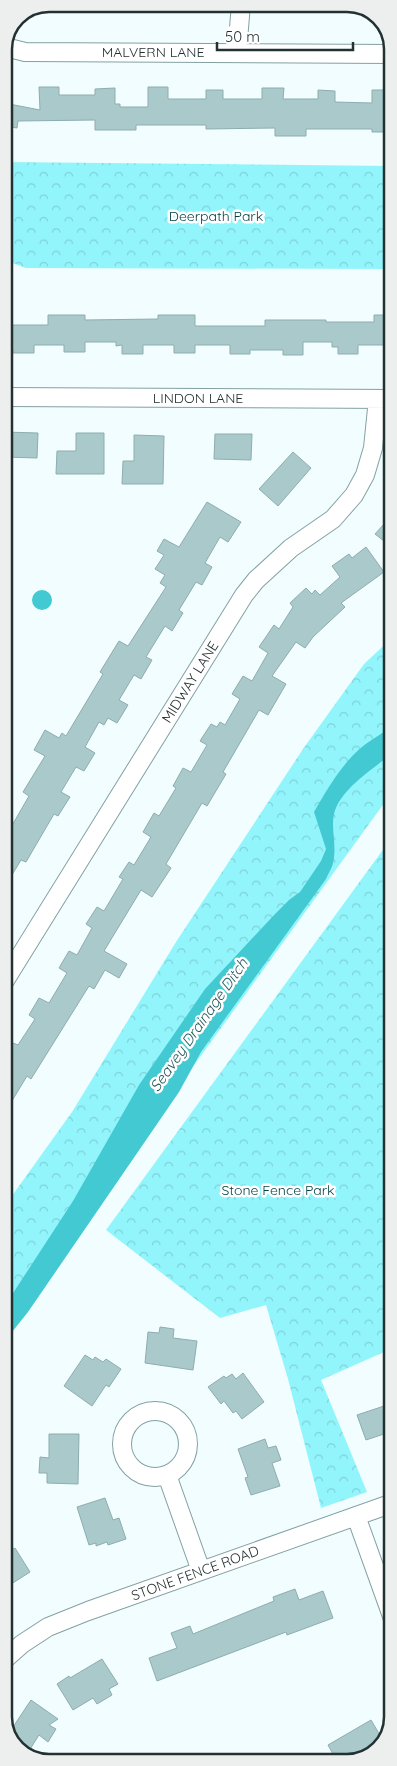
<svg xmlns="http://www.w3.org/2000/svg" width="397" height="1766" font-family="Quicksand,sans-serif">
	<style>
		.park { fill: url(#park-crowns) }
		.water { fill: #43c9d2 }
		.building { fill: #a9c9cb; stroke: #8eadaf }
		.lines { fill: none; stroke-linecap: round; stroke-linejoin: round }
		.minor-casing { stroke: #83a1a3; stroke-width: 20 }
		.minor { stroke: #fff; stroke-width: 18 }
		.labels { text-anchor: middle; stroke-width: 5; stroke-linejoin: round; paint-order: stroke }
		.street-label { font-size: 14px; fill: #243131; stroke: #fff }
		.park-label { font-size: 14px; fill: #044347; stroke: #fff }
		.water-label { font-size: 15px; font-style: italic; fill: #245b5f; stroke: #fff }
		.rim { fill: none; stroke: #243131; stroke-width: 2.5 }
	</style>
	<defs>
		<pattern id="park-crowns" width="20" height="18" patternUnits="userSpaceOnUse" patternTransform="scale(1.25)"><rect width="20" height="18" fill="#92f5fc"/><path d="M2 6a3 3 0 1 1 6 0M12 15a3 3 0 1 1 6 0" fill="none" stroke="#7ed2d8"/></pattern>
	</defs>
	<rect width="100%" height="100%" fill="#f1fdfe"/>
	<path class="park" d="M4 162 392 166 393 269 26 268 4 260Z
		M393 637V791L4 1327V1207L72 1112 176 942 303 749 364 664Z
		M393 836V1348L321 1380 367 1492 321 1508 288 1379 266 1305 220 1318 106 1230Z"/>
	<path class="water" d="M32 600a10 10 0 1 1 20 0a10 10 0 1 1-20 0Z
		M393 723V753C374 768 340 789 334 814 331 828 336 843 334 857 334 865 329 872 326 879L201 1052 179 1092 28 1312 4 1342V1307L73 1201 139 1085 205 989 275 914 289 900 300 892 321 861 326 849 314 812C326 791 343 762 362 747 373 738 384 734 393 723Z"/>
	<path class="building" d="M39 87H59V95H95V89L115 88V104H120V107H148V87H168V99H206V90H223V99H262V88H284L283 99H318V90L335 91V102L372 103V90H391V96H392V120H389V132H372V129H306V136H275V128L206 129V125H136V130H95V120L18 121 17 128 4 126V103L40 110Z
		M48 315H85V320L158 319V315H195V326H265V320H326V322H374V315H393V345H358V354H338V347H332V342H303V355H283V350H250V354H230V345H195V353H174V345H143V354H122V345L116 346V342H85V352H64V345H34V353H13V350H7V345H4V325H48Z
		M4 432 38 433 37 458 4 457Z
		M76 433H104V474H56L57 451H76Z
		M215 434H252L251 460 214 459Z
		M134 435 164 436 163 484H122L123 461H134Z
		M293 452 311 468 278 506 259 489Z
		M207 502 241 522 228 542 220 537 205 563 212 567 202 585 196 582 179 610 183 613 172 631 165 626 146 657 152 660 141 679 134 675 119 700 128 705 117 723 108 718 104 725 99 722 85 747 95 753 84 771 76 767 61 792 70 797 58 816 54 814 26 862 21 860 4 888V826L10 829 29 796 23 792 45 756 34 750 45 730 59 738 62 733 66 736 103 674 100 672 119 641 128 646 166 587 160 583 165 575 155 569 164 555 157 551 164 539 179 547Z
		M393 514V548L375 534Z
		M366 547 384 572 341 603 345 607 313 637 305 648 296 642 272 676 286 684 268 715 259 710 223 772 226 774 207 806 202 803 166 864 171 868 152 897 141 890 104 951 127 964 119 978 105 970 94 989 89 986 31 1079 27 1076 4 1114V1058L13 1043 18 1045 35 1019 29 1015 39 998 49 1003 67 973 59 968 69 951 77 955 92 928 86 924 97 907 104 911 123 879 119 877 129 862 134 865 151 837 143 832 154 813 159 816 176 788 173 786 183 768 191 772 207 745 200 741 211 724 217 727 220 722 225 725 240 699 232 694 243 676 252 681 268 653 259 647 274 625 279 629 293 607 290 603 306 588 312 594 315 590 320 595 340 577 332 566 349 554 352 558Z
		M160 1327 174 1329 173 1338 197 1341 193 1370 145 1363 148 1332 159 1333Z
		M85 1355 93 1360 95 1357 103 1362 106 1359 121 1369 109 1387 106 1385 92 1406 64 1386Z
		M243 1373 264 1402 242 1419 236 1411 233 1413 224 1401 221 1404 208 1387 224 1376 226 1378 232 1374 236 1379Z
		M393 1403V1431L366 1440 357 1415Z
		M49 1434H79L78 1484 47 1483V1473H39L40 1457 49 1458Z
		M265 1439 268 1448 276 1446 281 1460 272 1463 280 1486 251 1495 245 1478 248 1477 238 1449Z
		M105 1498 113 1520 119 1518 126 1539 108 1545 107 1542 96 1546V1543L89 1545 77 1507Z
		M15 1548 30 1572 5 1588 4 1554Z
		M295 1589 299 1600 323 1591 333 1618 287 1635 286 1632 157 1681 149 1658 177 1648 171 1633 190 1626 193 1634 274 1601 273 1597Z
		M102 1659 118 1684 109 1689 112 1695 97 1704 93 1698 73 1710 57 1684 69 1676 70 1678Z
		M31 1700 58 1719 49 1725 56 1729 48 1742 39 1735 27 1754 19 1751 9 1733Z
		M371 1720 384 1742 382 1746 356 1761H337L328 1745Z"/>
	<g class="lines">
		<g class="minor-casing">
			<path id="minor" d="M5 47 25 52 392 54
				M237 52 241 4
				M4 397 393 399
				M4 982 244 595 256 580 291 548 333 519 354 495 365 475 373 448 378 399
				M122 1444a33 33 0 1 1 66 0a33 33 0 1 1-66 0Z
				M167 1475 201 1571
				M356 1516 393 1619
				M5 1659 22 1644 48 1627 88 1611 393 1503"/>
		</g>
		<use href="#minor" class="minor"/>
	</g>
	<g class="labels">
		<g class="street-label">
			<text x="153" y="57">MALVERN LANE</text>
			<text x="198" y="403">LINDON LANE</text>
			<text transform="translate(190 682) rotate(-58)" y="5">MIDWAY LANE</text>
			<text transform="translate(195 1573) rotate(-20)" y="5">STONE FENCE ROAD</text>
		</g>
		<g class="park-label">
			<text x="216" y="221">Deerpath Park</text>
			<text x="278" y="1195">Stone Fence Park</text>
		</g>
		<g class="water-label">
			<text transform="translate(199 1025) rotate(-55)" y="5">Seavey Drainage Ditch</text>
		</g>
	</g>
	<path d="M0 0H397V1766H0ZM49 12H347A37 37 0 0 1 384 49V1717A37 37 0 0 1 347 1754H49A37 37 0 0 1 12 1717V49A37 37 0 0 1 49 12Z" fill="#edefef" fill-rule="evenodd"/>
	<path class="rim" d="M49 12H347A37 37 0 0 1 384 49V1717A37 37 0 0 1 347 1754H49A37 37 0 0 1 12 1717V49A37 37 0 0 1 49 12Z"/>
	<path d="M217 42v8h136v-8" fill="none" stroke="#243131" stroke-width="2.5"/>
	<text x="225" y="42" font-size="15" fill="#243131" stroke="#ffffff" stroke-width="4" paint-order="stroke">50 m</text>
</svg>
